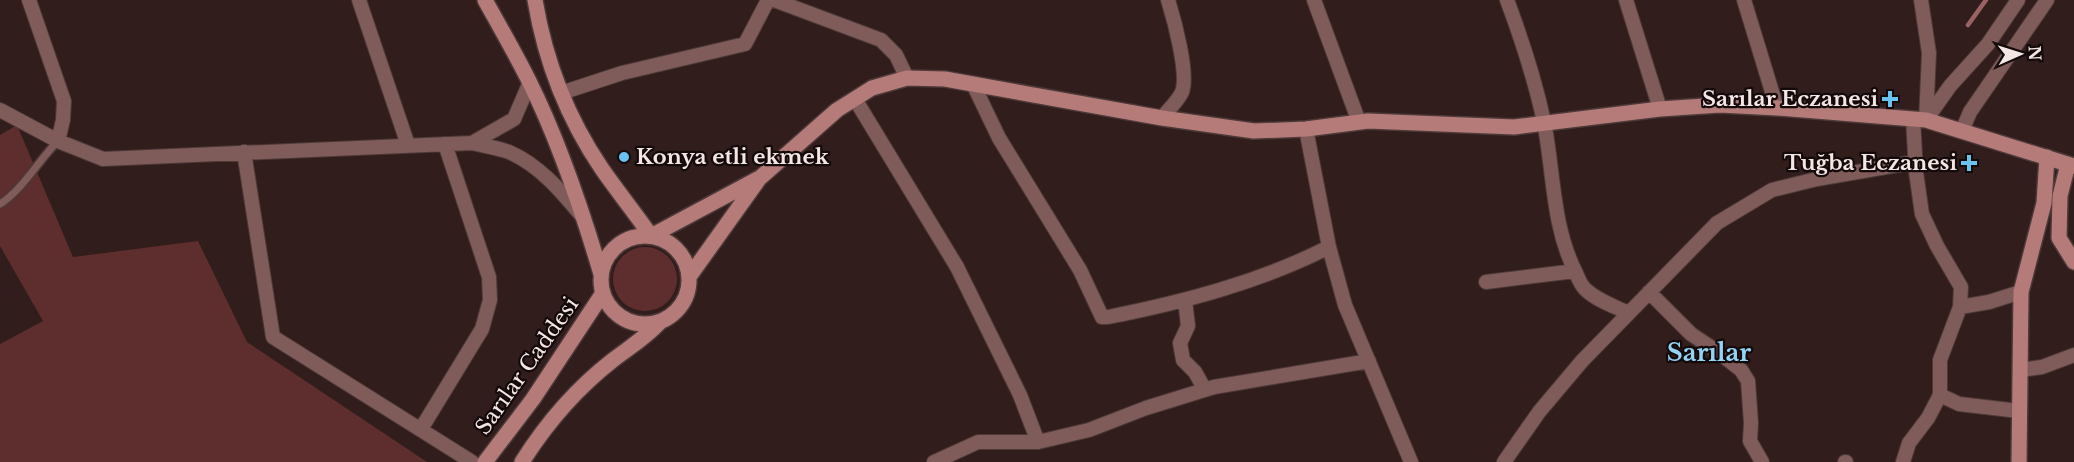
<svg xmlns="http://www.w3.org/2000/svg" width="2074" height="462" font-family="'Libre Baskerville',serif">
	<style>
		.green { fill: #5d2e2d }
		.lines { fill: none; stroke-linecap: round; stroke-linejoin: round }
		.stream { stroke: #9a6263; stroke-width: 4.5 }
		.lane-casing { stroke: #4c3938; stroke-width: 10 }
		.street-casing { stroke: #4c3938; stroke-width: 16 }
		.secondary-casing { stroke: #4c3938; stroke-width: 18 }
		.lane { stroke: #7f5c5a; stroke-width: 7 }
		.street { stroke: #7f5c5a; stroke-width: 14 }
		.secondary { stroke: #b47b79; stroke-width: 15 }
		.poi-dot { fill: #69c3f1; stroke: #130a09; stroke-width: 2 }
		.labels { text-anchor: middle; stroke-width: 4.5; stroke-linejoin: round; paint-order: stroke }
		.poi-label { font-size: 21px; font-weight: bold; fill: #f4e6e5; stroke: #130a09; text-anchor: end }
		.street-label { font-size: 21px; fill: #f4e6e5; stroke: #130a09 }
		.quarter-label { font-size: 24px; font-weight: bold; fill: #94d3f5; stroke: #130a09 }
	</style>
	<rect width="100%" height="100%" fill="#311d1c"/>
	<path class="green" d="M17 125 73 257 198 241 247 342 427 462H0V344L43 321 0 246V135Z
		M613 279a32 32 0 1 1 64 0a32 32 0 1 1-64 0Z"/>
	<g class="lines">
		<path class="stream" d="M1968 25 1986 0"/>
		<g class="lane-casing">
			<path id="lane" d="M0 204C23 189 38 161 58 141"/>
		</g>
		<g class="street-casing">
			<path id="street" d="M29 0 64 101 63 120 58 141
				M359 0 408 145
				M774 0 881 40 896 55 907 78
				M1314 0 1359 122
				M1507 0C1522 40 1535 80 1544 122 1554 173 1552 226 1576 273 1578 278 1581 285 1585 289 1596 300 1614 306 1628 313
				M1626 0 1660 109
				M1744 0 1777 108
				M1921 0 1929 53 1926 120
				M973 84 999 138 1080 270 1102 317H1108C1184 302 1260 282 1329 247
				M561 93 622 73 745 44 768 0
				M855 99 957 267 1020 395 1038 442
				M0 110 58 141 103 159 472 143C484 146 498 148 509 152 539 165 561 191 581 215
				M1162 118C1168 110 1178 101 1182 92 1189 74 1174 19 1168 0
				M1926 120 1950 86 1988 44 2018 0
				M1306 129 1329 247 1345 305 1411 462
				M1962 131 1970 112 2047 0
				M472 143 514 119 530 82
				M244 152 273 337 472 462
				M1486 282 1575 271
				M1649 292 1691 334 1718 352 1741 370 1748 381 1751 423 1750 441 1762 462
				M1185 300 1188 326 1180 343 1183 360 1195 372 1205 390
				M1960 307 1989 302 2021 292
				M2020 370 2042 367 2074 355
				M1940 395 1959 404 2019 411
				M421 429 482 329 490 300 489 277 445 144
				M934 462 978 442H1038L1089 430 1146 408 1214 387 1369 361
				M1504 462 1539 412 1582 361 1717 223 1772 190 1817 179 1915 162
				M1845 462H1846
				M1903 462 1909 443 1928 418 1940 395V360L1960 307 1961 287 1937 246 1922 214 1916 172 1913 119"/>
		</g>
		<g class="secondary-casing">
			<path id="secondary" d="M485 0C500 27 515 53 529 81 559 141 582 210 601 274
				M535 0C545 60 568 119 602 169 618 192 635 213 651 236L761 177 837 110 872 88 907 78 945 79 1162 118 1254 131 1306 129 1368 121 1514 127 1660 109 1720 105 1777 108 1926 120 2074 166
				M2068 164 2060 196 2059 238 2074 262
				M601 280a44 44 0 1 1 88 0a44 44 0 1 1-88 0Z
				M689 277 759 179
				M485 462 533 399 603 293
				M522 462C546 424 577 388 613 360 630 347 645 338 660 322
				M2019 462 2021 292 2044 203 2047 157"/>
		</g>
		<use href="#lane" class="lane"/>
		<use href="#street" class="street"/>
		<use href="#secondary" class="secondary"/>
	</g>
	<g class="poi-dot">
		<path d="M1887 90h6v6h6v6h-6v6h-6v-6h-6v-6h6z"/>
		<circle cx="624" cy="157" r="6"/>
		<path d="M1966 154h6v6h6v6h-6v6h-6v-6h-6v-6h6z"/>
	</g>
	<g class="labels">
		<g class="poi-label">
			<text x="1878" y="106">Sarılar Eczanesi</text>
			<text x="636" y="164" text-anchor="start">Konya etli ekmek</text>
			<text x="1957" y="170">Tuğba Eczanesi</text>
		</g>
		<g class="street-label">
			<text transform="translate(527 366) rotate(-55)" y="7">Sarılar Caddesi</text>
		</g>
		<g class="quarter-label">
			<text x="1709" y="361">Sarılar</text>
		</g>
	</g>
	<g transform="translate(2020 54) rotate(87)" stroke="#130a09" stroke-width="4.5" paint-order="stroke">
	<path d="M0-4.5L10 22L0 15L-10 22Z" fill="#f4e6e5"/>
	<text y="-9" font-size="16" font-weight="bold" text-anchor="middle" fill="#f4e6e5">N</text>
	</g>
</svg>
